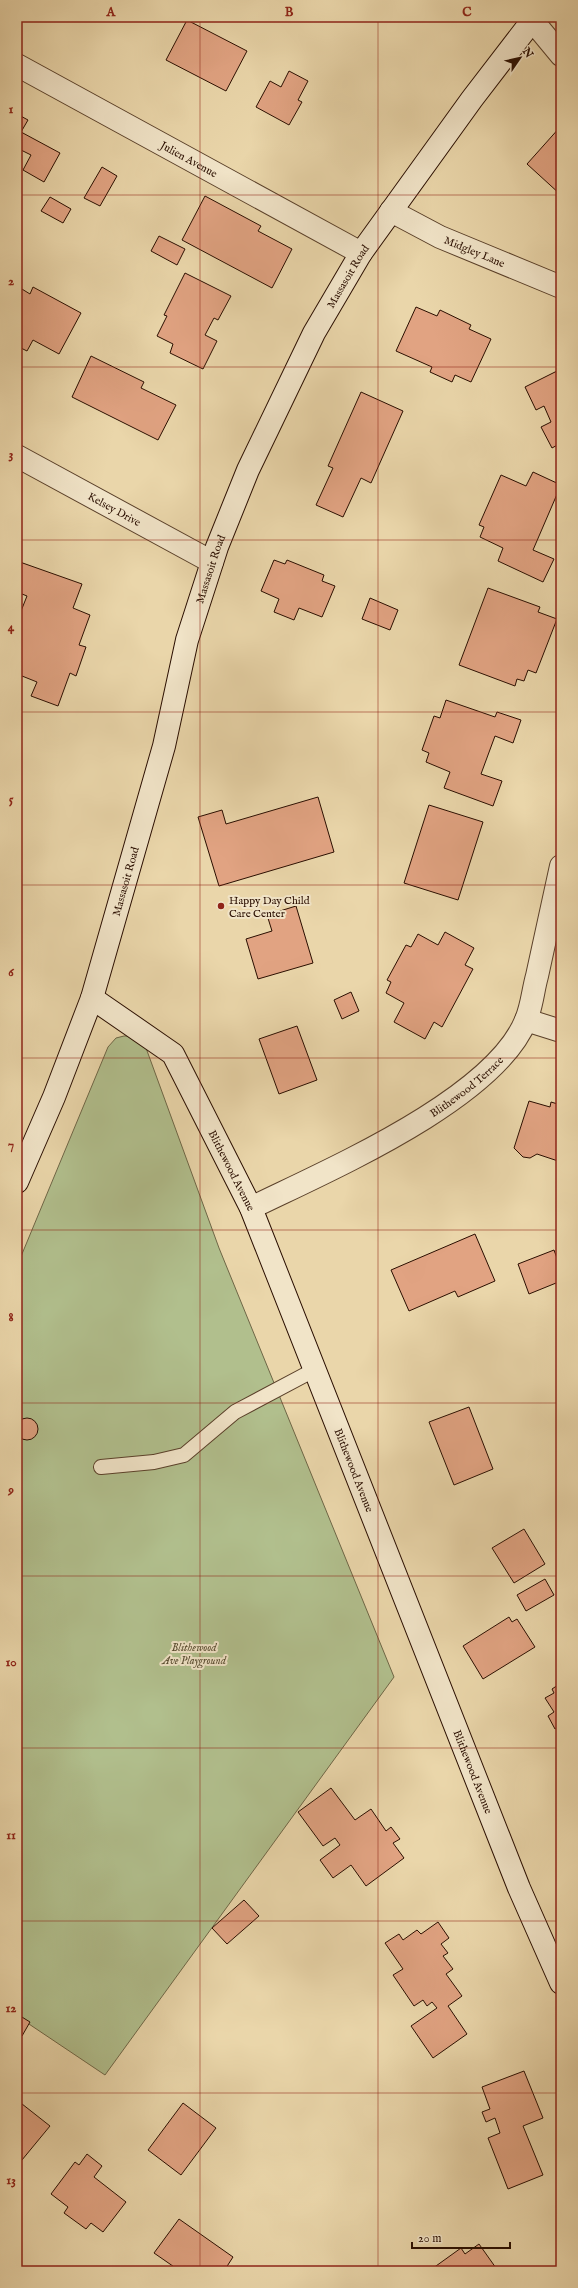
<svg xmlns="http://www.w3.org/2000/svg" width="578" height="2288" font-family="'IM FELL English',serif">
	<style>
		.green { fill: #b1bf8d; stroke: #6e6646 }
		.building { fill: #e1a382; stroke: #2a0e00 }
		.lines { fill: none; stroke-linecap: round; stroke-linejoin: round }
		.lane-casing { stroke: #5a402a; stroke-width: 16 }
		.street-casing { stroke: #5a402a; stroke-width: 24 }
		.secondary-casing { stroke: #2a0e00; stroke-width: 24 }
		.lane { stroke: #f1e4c8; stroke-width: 14 }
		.street { stroke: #f1e4c8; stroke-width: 22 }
		.secondary { stroke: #f1e4c8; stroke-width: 22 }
		.grid { fill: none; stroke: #8f2418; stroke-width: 1; stroke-opacity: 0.55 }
		.poi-dot { fill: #8f2418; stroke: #f1e4c8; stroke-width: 1.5 }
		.labels { text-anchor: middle; stroke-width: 4; stroke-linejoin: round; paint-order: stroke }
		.street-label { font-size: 11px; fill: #2a0e00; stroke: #f1e4c8 }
		.poi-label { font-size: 11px; fill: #2a0e00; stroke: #f1e4c8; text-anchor: start }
		.park-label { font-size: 11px; font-style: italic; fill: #594c31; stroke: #f1e4c8 }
		.neatline { fill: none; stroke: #8f2418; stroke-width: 1.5 }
		.grid-label { font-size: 13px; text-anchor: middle; font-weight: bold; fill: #8f2418 }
	</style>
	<rect width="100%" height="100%" fill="#ead6aa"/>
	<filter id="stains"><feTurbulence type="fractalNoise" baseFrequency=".005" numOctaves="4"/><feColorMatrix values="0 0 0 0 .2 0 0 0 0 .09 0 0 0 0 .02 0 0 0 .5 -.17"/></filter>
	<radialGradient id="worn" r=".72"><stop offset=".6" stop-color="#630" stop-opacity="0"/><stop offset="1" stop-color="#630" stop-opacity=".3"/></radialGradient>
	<path class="green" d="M124 1036H131L146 1048 219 1248 394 1677 105 2075 17 2016V1266L108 1047 116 1038Z"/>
	<path class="building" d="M187 20 247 51 226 91 166 60Z
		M289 71 308 81 298 100 302 102 289 125 256 107 270 81 281 87Z
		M17 114 28 120 21 132 60 153 44 182 23 170 31 155 17 148Z
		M561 126V195L527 164Z
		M102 167 117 176 100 206 84 198Z
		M205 196 261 226 258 231 292 249 272 288 182 240Z
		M50 197 71 209 63 223 41 211Z
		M159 236 185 249 177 265 151 251Z
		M185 273 231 296 218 320 214 318 205 335 217 341 203 369 170 353 173 344 157 336 167 316 164 315Z
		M17 286 30 294 33 287 81 313 59 354 33 340 27 351 17 346Z
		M416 307 437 316 440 310 471 325 469 329 491 339 471 382 455 375 452 382 430 372 432 367 396 351Z
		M91 356 144 382 141 388 176 405 158 440 72 397Z
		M561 369V443L552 448 541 427 551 422 544 406 536 410 525 387Z
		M361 392 403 411 371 483 361 478 343 517 316 505 333 468 328 466Z
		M533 472 561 485 533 550 554 559 543 582 498 561 503 548 480 537 484 527 479 525 501 475 526 486Z
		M274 560 285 564 287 560 324 575 322 581 335 586 322 617 299 608 294 620 274 612 279 599 261 591Z
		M17 561 82 584 73 608 90 615 79 645 86 647 76 676 70 673 58 706 31 696 37 682 17 674V621L27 596 17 592Z
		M488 588 540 607 538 612 557 619 536 673 528 670 524 681 517 679 515 686 459 665Z
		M370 598 398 610 390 630 362 619Z
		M446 700 495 717 497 712 521 720 513 743 495 736 481 774 502 781 493 806 444 788 450 772 426 762 429 753 422 750 434 716 440 718Z
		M318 797 334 852 219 886 198 817 222 810 226 824Z
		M429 805 483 822 458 900 404 883Z
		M296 906 313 963 258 979 246 939 272 931 267 915Z
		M445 932 474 948 465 965 473 969 442 1027 434 1022 425 1039 394 1022 404 1003 386 993 391 982 387 980 406 945 411 947 418 934 438 945Z
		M351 992 359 1011 342 1019 334 1000Z
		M297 1026 317 1080 279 1094 259 1039Z
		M529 1101 550 1107 551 1102 561 1105V1162L537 1154 530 1158 523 1157 514 1148Z
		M475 1234 495 1281 458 1297 455 1291 409 1311 391 1270Z
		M554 1250 561 1269V1281L529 1294 518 1264Z
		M469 1407 493 1469 454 1485 429 1422Z
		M16 1429a11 11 0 1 1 22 0a11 11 0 1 1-22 0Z
		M524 1529 545 1564 514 1583 492 1548Z
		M545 1579 554 1595 526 1611 517 1595Z
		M509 1617 512 1622 517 1619 535 1647 483 1679 463 1646Z
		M561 1683V1726L555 1729 548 1716 554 1712 545 1698 554 1693 552 1689Z
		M331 1788 355 1820 371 1809 386 1831 391 1827 400 1839 393 1843 404 1858 366 1886 351 1865 333 1878 320 1860 340 1845 335 1838 323 1846 298 1812Z
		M244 1900 259 1916 227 1944 212 1928Z
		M438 1922 449 1938 441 1944 448 1953 443 1956 453 1969 446 1974 462 1996 448 2006 467 2034 433 2058 411 2026 437 2008 432 2002 427 2006 423 2000 414 2006 393 1975 403 1969 385 1943 399 1934 403 1940 417 1930 421 1934Z
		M17 2014 30 2022 22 2036 17 2034Z
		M524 2071 543 2118 523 2126 543 2175 508 2189 488 2138 500 2133 495 2118 486 2122 482 2112 490 2109 482 2087Z
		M17 2100 50 2126 17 2166Z
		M183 2103 216 2128 181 2175 148 2150Z
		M87 2154 102 2166 94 2177 126 2202 103 2232 91 2223 86 2229 64 2213 68 2207 51 2194 75 2162 79 2165Z
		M179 2219 233 2257 224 2271H180L154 2253Z
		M479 2244 496 2268 492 2271H429L461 2248 465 2254Z"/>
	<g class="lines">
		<g class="lane-casing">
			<path id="lane" d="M101 1467 154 1462 184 1455 235 1412 316 1369"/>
		</g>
		<g class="street-casing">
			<g id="street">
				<path d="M532 20 561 55"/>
				<path id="s1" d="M17 65 361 253"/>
				<path id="s2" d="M391 211 440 237 561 287"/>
				<path id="s3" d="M17 456 212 562"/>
				<path d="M526 1020 561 1031"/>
				<path id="s4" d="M251 1208C326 1171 494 1100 526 1020 532 1006 533 990 537 976 545 939 553 903 561 866"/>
			</g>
		</g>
		<g class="secondary-casing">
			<g id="secondary">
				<path id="s5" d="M92 998 173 1054 251 1208 519 1888 561 1983"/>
				<path id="s6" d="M17 1182 54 1097 92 998 164 746 187 640 217 547 248 470 314 333 361 253 472 99 535 17"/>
			</g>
		</g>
		<use href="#lane" class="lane"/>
		<use href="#street" class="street"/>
		<use href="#secondary" class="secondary"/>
	</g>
	<path class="grid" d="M200 17V2271M378 17V2271M17 195H561M17 367H561M17 540H561M17 712H561M17 885H561M17 1058H561M17 1230H561M17 1403H561M17 1576H561M17 1748H561M17 1921H561M17 2093H561"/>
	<circle class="poi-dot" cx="221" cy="906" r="4"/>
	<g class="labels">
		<g class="street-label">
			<text dy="4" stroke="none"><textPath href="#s1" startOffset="196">Julien Avenue</textPath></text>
			<text dy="4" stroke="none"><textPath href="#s2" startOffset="93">Midgley Lane</textPath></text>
			<text dy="4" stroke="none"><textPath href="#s6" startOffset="968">Massasoit Road</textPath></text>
			<text dy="4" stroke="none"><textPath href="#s3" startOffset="111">Kelsey Drive</textPath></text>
			<text dy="4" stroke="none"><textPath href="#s6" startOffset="644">Massasoit Road</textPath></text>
			<text dy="4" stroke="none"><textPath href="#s6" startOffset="320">Massasoit Road</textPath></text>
			<text dy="4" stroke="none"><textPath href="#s4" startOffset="248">Blithewood Terrace</textPath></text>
			<text dy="4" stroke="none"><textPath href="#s5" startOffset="229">Blithewood Avenue</textPath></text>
			<text dy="4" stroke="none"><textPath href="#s5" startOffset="553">Blithewood Avenue</textPath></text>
			<text dy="4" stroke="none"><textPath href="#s5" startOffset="877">Blithewood Avenue</textPath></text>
		</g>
		<g class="poi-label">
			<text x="229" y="904">Happy Day Child<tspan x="229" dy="13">Care Center</tspan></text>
		</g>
		<g class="park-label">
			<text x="194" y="1651">Blithewood<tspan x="194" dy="13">Ave Playground</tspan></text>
		</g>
	</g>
	<rect width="578" height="2288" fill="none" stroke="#ead6aa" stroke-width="44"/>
	<g transform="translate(520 58) rotate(56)" stroke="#f1e4c8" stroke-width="3" paint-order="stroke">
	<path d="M0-3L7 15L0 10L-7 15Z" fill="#2a0e00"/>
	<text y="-6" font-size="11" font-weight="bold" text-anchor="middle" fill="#2a0e00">N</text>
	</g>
	<path d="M412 2242v6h98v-6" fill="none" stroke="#2a0e00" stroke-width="2"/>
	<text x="418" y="2242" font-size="12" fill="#2a0e00" stroke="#f1e4c8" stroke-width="3" paint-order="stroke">20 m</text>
	<rect x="22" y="22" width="534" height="2244" class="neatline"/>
	<g class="grid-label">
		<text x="111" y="16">A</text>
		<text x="289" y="16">B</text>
		<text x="467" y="16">C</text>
		<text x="11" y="113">1</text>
		<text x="11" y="285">2</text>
		<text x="11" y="458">3</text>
		<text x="11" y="631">4</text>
		<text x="11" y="803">5</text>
		<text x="11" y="976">6</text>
		<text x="11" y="1149">7</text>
		<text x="11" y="1321">8</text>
		<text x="11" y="1494">9</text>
		<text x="11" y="1666">10</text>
		<text x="11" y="1839">11</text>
		<text x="11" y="2012">12</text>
		<text x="11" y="2184">13</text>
	</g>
	<rect width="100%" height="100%" filter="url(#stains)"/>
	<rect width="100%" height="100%" fill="url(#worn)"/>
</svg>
